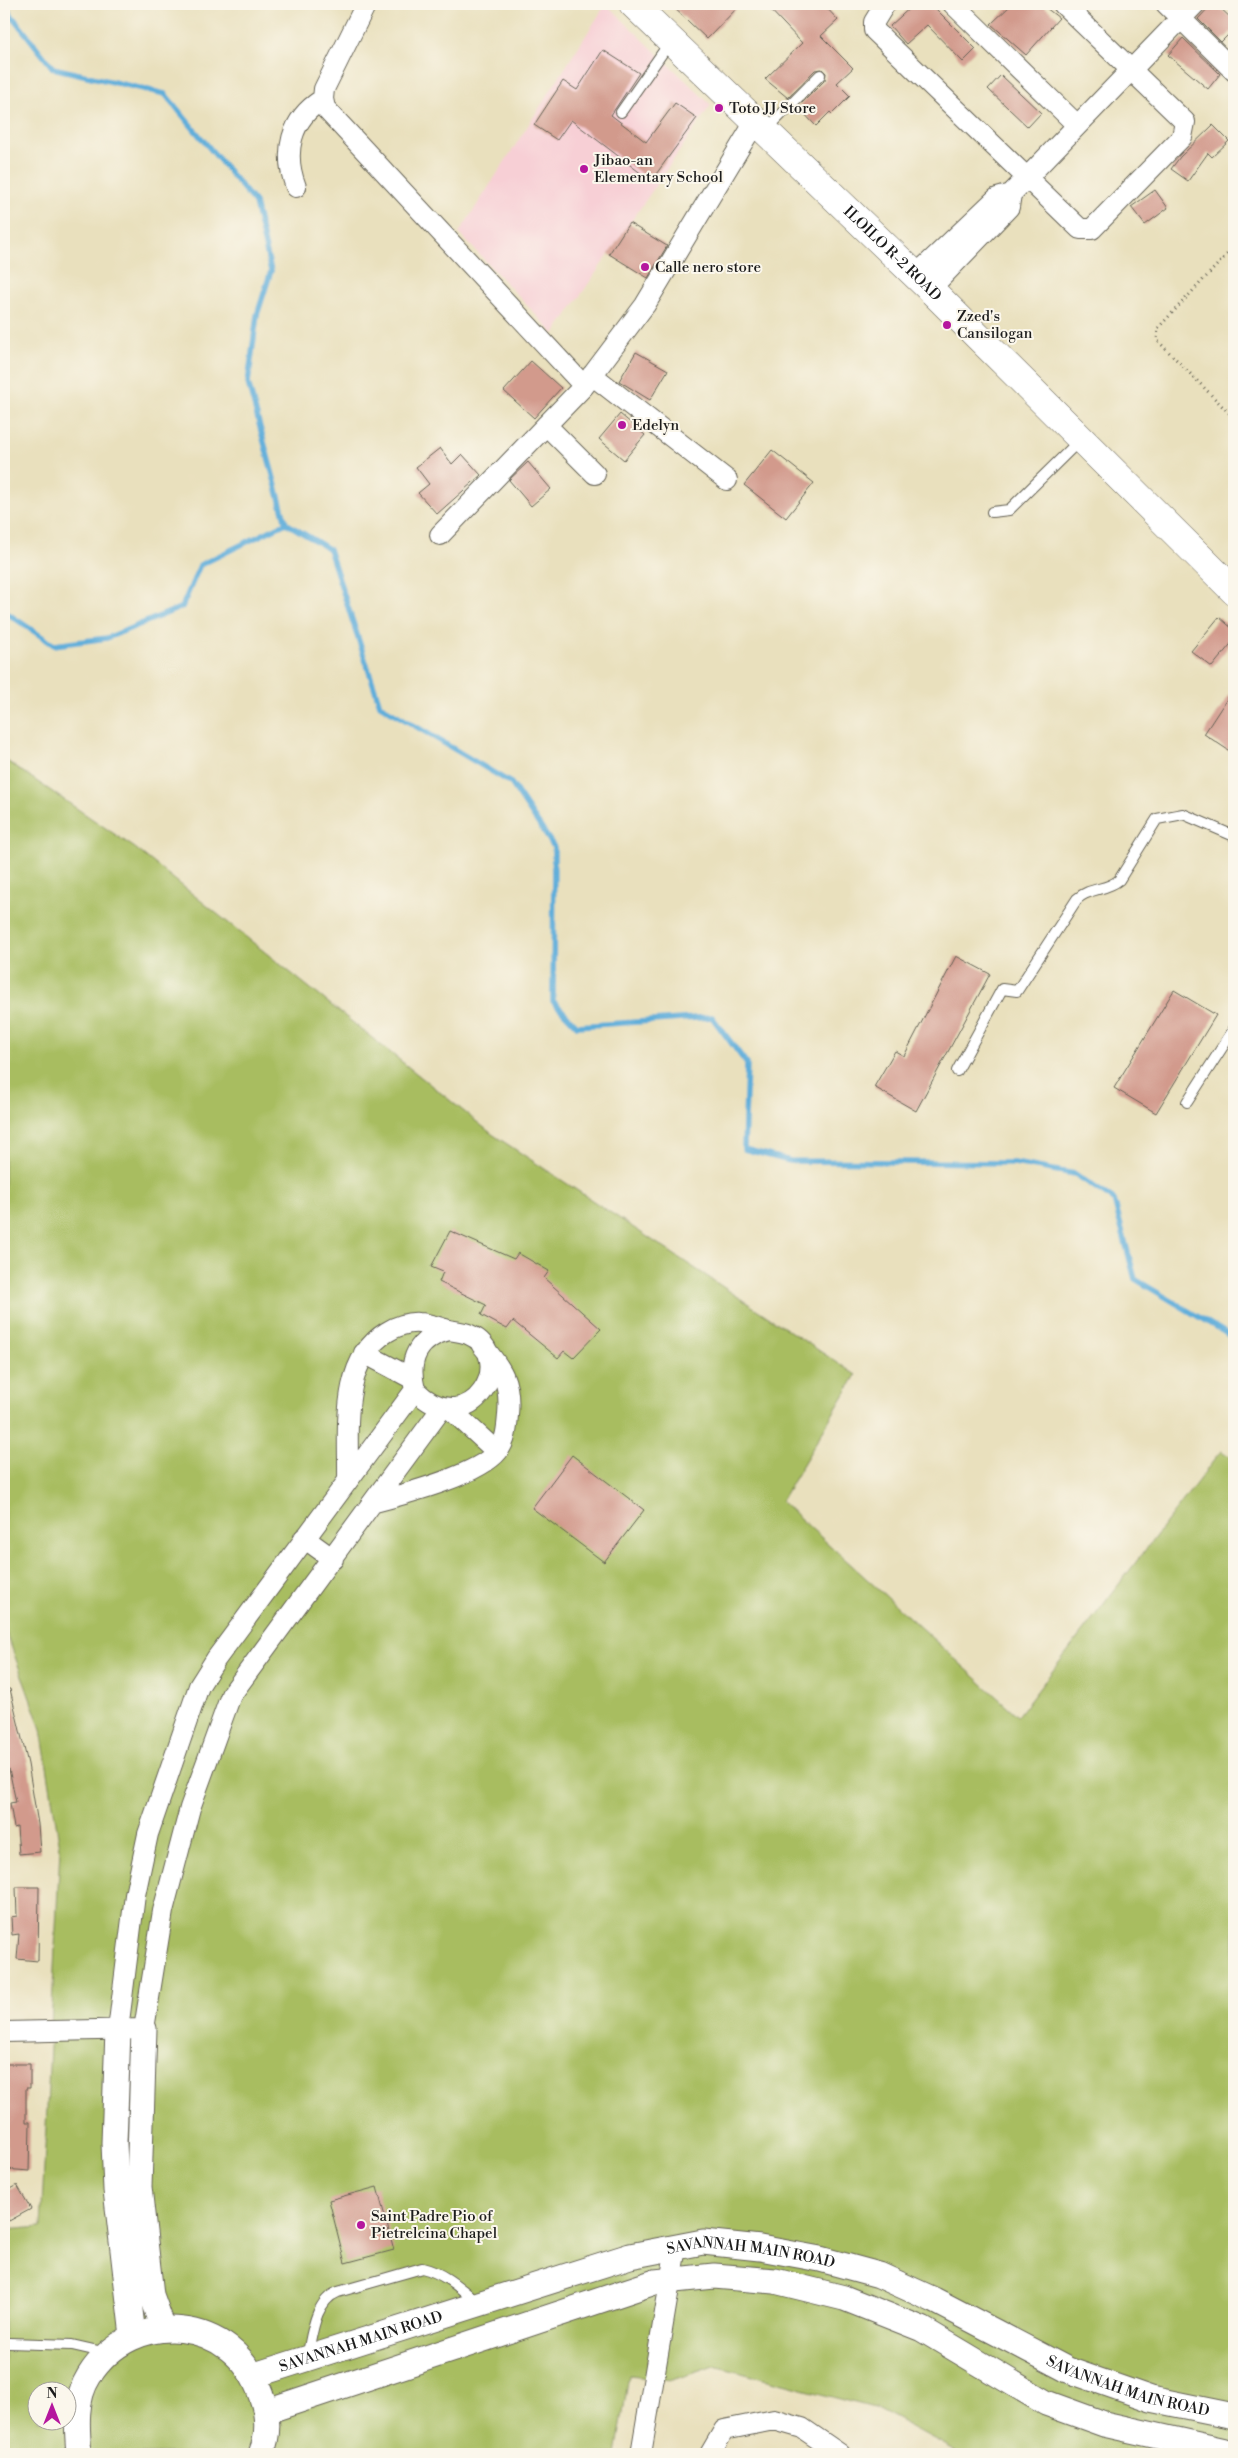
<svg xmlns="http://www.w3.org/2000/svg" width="1238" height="2458" font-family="'Libre Bodoni',serif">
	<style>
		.built { fill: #f7cfd5 }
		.green { fill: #a8bd61; stroke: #626c3e; fill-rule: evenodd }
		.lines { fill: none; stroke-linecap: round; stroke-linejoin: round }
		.stream { stroke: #61aeda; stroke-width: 5.5 }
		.building { fill: #d29a8c }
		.service-casing { stroke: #646154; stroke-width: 12 }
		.minor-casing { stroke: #646154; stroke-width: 22 }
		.tertiary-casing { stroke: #646154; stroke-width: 27 }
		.secondary-casing { stroke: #646154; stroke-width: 29 }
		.path { stroke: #646154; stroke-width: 3; stroke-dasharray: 1 4; stroke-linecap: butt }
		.service { stroke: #fff; stroke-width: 10 }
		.minor { stroke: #fff; stroke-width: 20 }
		.tertiary { stroke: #fff; stroke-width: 25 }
		.secondary { stroke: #fff; stroke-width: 28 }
		.poi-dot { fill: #b5179e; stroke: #fbf7ec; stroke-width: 2 }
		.labels { text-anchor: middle; stroke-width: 4; stroke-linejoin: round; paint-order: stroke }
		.poi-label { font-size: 15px; fill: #1c1c1c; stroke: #fbf7ec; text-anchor: start }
		.street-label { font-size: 15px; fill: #1c1c1c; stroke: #fbf7ec }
	</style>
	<rect width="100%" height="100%" fill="#fbf7ec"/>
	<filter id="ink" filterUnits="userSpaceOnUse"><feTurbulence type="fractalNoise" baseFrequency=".02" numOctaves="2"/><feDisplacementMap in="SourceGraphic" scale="10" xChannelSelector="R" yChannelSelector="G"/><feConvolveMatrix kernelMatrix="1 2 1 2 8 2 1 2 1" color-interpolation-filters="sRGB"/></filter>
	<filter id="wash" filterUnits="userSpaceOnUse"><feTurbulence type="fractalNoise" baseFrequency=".0096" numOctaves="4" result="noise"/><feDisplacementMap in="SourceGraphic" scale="20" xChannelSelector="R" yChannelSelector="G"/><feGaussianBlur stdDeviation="1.12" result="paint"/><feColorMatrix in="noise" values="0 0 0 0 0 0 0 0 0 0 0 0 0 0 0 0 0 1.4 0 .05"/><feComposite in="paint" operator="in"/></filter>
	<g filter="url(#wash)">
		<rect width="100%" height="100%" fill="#e9e0bd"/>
		<path class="built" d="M606 4 711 105 554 334 459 233Z"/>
		<path class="green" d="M4 759 135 848 492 1134 856 1375 781 1501 1018 1716 1221 1451 1234 1459V2454H962L878 2409 715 2366 672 2380 629 2376 616 2454H4V2230L41 2227 60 1848 41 1729 4 1626ZM38 2390H68V2420H38Z"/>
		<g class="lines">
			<path class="stream" d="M4 6 53 68 165 94 255 203 271 271 257 315 248 383 286 523
				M4 611 54 645 107 638 182 607 200 565 286 523 329 549 380 705 511 783 554 847 553 1001 577 1026 712 1017 747 1064 744 1149 790 1161 1014 1163 1075 1174 1114 1200 1135 1279 1234 1338"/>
		</g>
		<g id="blocks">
			<path class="building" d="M670 4H741L707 39Z
				M765 4H823L838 20 821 36 853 68 837 83 850 96 832 114 830 112 816 126 798 107 825 80 826 73 822 69 815 70 788 98 765 79 802 43Z
				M914 4H931L976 49 963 62 927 25 906 44 890 26Z
				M1012 4H1041L1059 18 1026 55 991 24Z
				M1212 4H1216L1234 21V29L1221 42 1198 19Z
				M1183 38 1220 74 1208 89 1168 55Z
				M603 50 639 73 611 115 646 142 675 103 697 118 651 181 571 120 557 140 534 125 563 81 577 90Z
				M1001 75 1041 113 1028 127 988 89Z
				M1213 125 1229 141 1212 157 1208 153 1188 181 1171 169 1180 157Z
				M1155 190 1168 208 1145 225 1131 207Z
				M629 223 667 246 648 278 609 254Z
				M636 352 668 370 650 400 619 381Z
				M531 361 561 388 534 418 504 391Z
				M620 414 645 435 624 460 599 439Z
				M440 448 452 464 462 454 481 475 437 514 418 493 429 484 416 467Z
				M772 450 814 483 786 518 744 485Z
				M528 462 551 489 531 506 509 480Z
				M1219 617 1234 630V640L1212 667 1191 651Z
				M1234 688V754L1204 734Z
				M956 956 990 974 916 1111 874 1087 895 1051 904 1056Z
				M1174 990 1216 1015 1156 1113 1114 1088Z
				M450 1231 514 1259 518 1253 549 1271 544 1278 601 1329 573 1358 564 1351 558 1358 513 1321 507 1329 481 1315 486 1305 439 1282 443 1272 431 1267Z
				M572 1455 644 1510 604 1562 532 1508Z
				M4 1689H10L28 1764 38 1824 40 1852 19 1854 17 1827 14 1828 10 1803 16 1802 9 1769 4 1770Z
				M16 1887H39L38 1961 17 1959 19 1934 12 1935 11 1917 17 1916Z
				M4 2064H30V2088H26V2122H30L29 2171 5 2169 7 2137H4Z
				M17 2185 31 2209 9 2221 4 2211V2192Z
				M377 2187 394 2250 345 2263 329 2200Z"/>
		</g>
	</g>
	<g filter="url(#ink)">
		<use href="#blocks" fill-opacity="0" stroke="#646154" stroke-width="1"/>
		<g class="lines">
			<g class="service-casing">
				<path id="service" d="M621 112 670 42
					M766 130 820 75
					M992 512 1009 510 1080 440
					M957 1071 1002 989 1017 991 1077 899C1090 887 1106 891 1119 880L1157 819 1183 814 1234 836
					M1187 1102 1234 1029
					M9 2343 72 2345 107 2353
					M307 2358C312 2336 314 2301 338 2292L422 2268C444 2273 460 2288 477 2302"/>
			</g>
			<g class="minor-casing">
				<path id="minor" d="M366 4 324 89 323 99 325 108 584 386
					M885 4 874 22V30L1080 229H1092L1182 137 1185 122 1063 4
					M953 4 1077 125
					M1166 4 1234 71
					M296 187C283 153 290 119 323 99
					M1011 194 1195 4
					M916 275 997 198 1011 194 1009 207 930 289
					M592 375 727 480
					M546 425 595 474
					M440 535 584 386 645 305 755 122
					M449 1330C455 1331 463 1332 468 1334 521 1356 471 1446 415 1390 407 1359 418 1338 449 1330Z
					M364 1353 413 1379
					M449 1408 497 1452
					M348 1480C349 1432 339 1361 387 1332 397 1326 408 1322 419 1323 429 1323 440 1328 449 1330
					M375 1502C405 1494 479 1475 498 1451 506 1441 507 1428 508 1415 511 1381 502 1369 481 1344
					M304 1538 333 1559
					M118 2030 135 1895 148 1834 199 1686 216 1659 415 1390
					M4 2032 144 2029 163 1911 190 1808 231 1695 442 1408
					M641 2454 676 2247
					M710 2454 724 2430 774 2420 802 2428 840 2454"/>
			</g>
			<g class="tertiary-casing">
				<g id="tertiary">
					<path d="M144 2029 139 2187 151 2295 163 2328"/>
					<path d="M118 2030 114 2143 116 2190 133 2336"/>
					<path id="s1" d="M255 2375 630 2256 703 2242 760 2248 820 2259 879 2275 934 2300 1068 2370 1151 2399 1234 2416"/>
					<path d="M267 2411 655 2282 714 2276 775 2281 844 2298 922 2329 1046 2403 1104 2424 1234 2453"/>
					<path d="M79 2454C77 2429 74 2399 89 2376 133 2306 235 2316 261 2395 268 2414 269 2435 261 2454"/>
				</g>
			</g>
			<g class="secondary-casing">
				<g id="secondary">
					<path id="s2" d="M633 4 930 289 1234 591"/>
				</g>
			</g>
			<path class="path" d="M1234 247 1158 328 1157 340 1234 418"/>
			<use href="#service" class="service"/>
			<use href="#minor" class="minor"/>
			<use href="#tertiary" class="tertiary"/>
			<use href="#secondary" class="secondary"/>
		</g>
	</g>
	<g class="poi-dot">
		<circle cx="719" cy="108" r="5"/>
		<circle cx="584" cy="169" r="5"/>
		<circle cx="645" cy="267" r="5"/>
		<circle cx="947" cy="325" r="5"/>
		<circle cx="622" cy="425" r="5"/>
		<circle cx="361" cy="2225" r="5"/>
	</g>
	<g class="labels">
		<g class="poi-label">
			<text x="729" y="113">Toto JJ Store</text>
			<text x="594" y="165">Jibao-an<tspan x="594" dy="17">Elementary School</tspan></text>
			<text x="655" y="272">Calle nero store</text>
			<text x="957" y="321">Zzed's<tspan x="957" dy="17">Cansilogan</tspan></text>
			<text x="632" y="430">Edelyn</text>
			<text x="371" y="2221">Saint Padre Pio of<tspan x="371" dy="17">Pietrelcina Chapel</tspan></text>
		</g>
		<g class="street-label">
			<text dy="5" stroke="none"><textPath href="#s2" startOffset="360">ILOILO R-2 ROAD</textPath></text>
			<text dy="5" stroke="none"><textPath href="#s1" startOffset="516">SAVANNAH MAIN ROAD</textPath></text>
			<text dy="5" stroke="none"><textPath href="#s1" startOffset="111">SAVANNAH MAIN ROAD</textPath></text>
			<text dy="5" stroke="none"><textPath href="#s1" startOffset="921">SAVANNAH MAIN ROAD</textPath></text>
		</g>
	</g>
	<rect width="1238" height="2458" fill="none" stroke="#fbf7ec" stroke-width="20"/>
	<g transform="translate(52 2406)"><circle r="24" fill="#fbf7ec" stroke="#a29f99"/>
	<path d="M0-4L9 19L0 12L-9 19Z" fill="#b5179e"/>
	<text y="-8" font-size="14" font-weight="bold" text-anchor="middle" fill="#1c1c1c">N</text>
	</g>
</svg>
